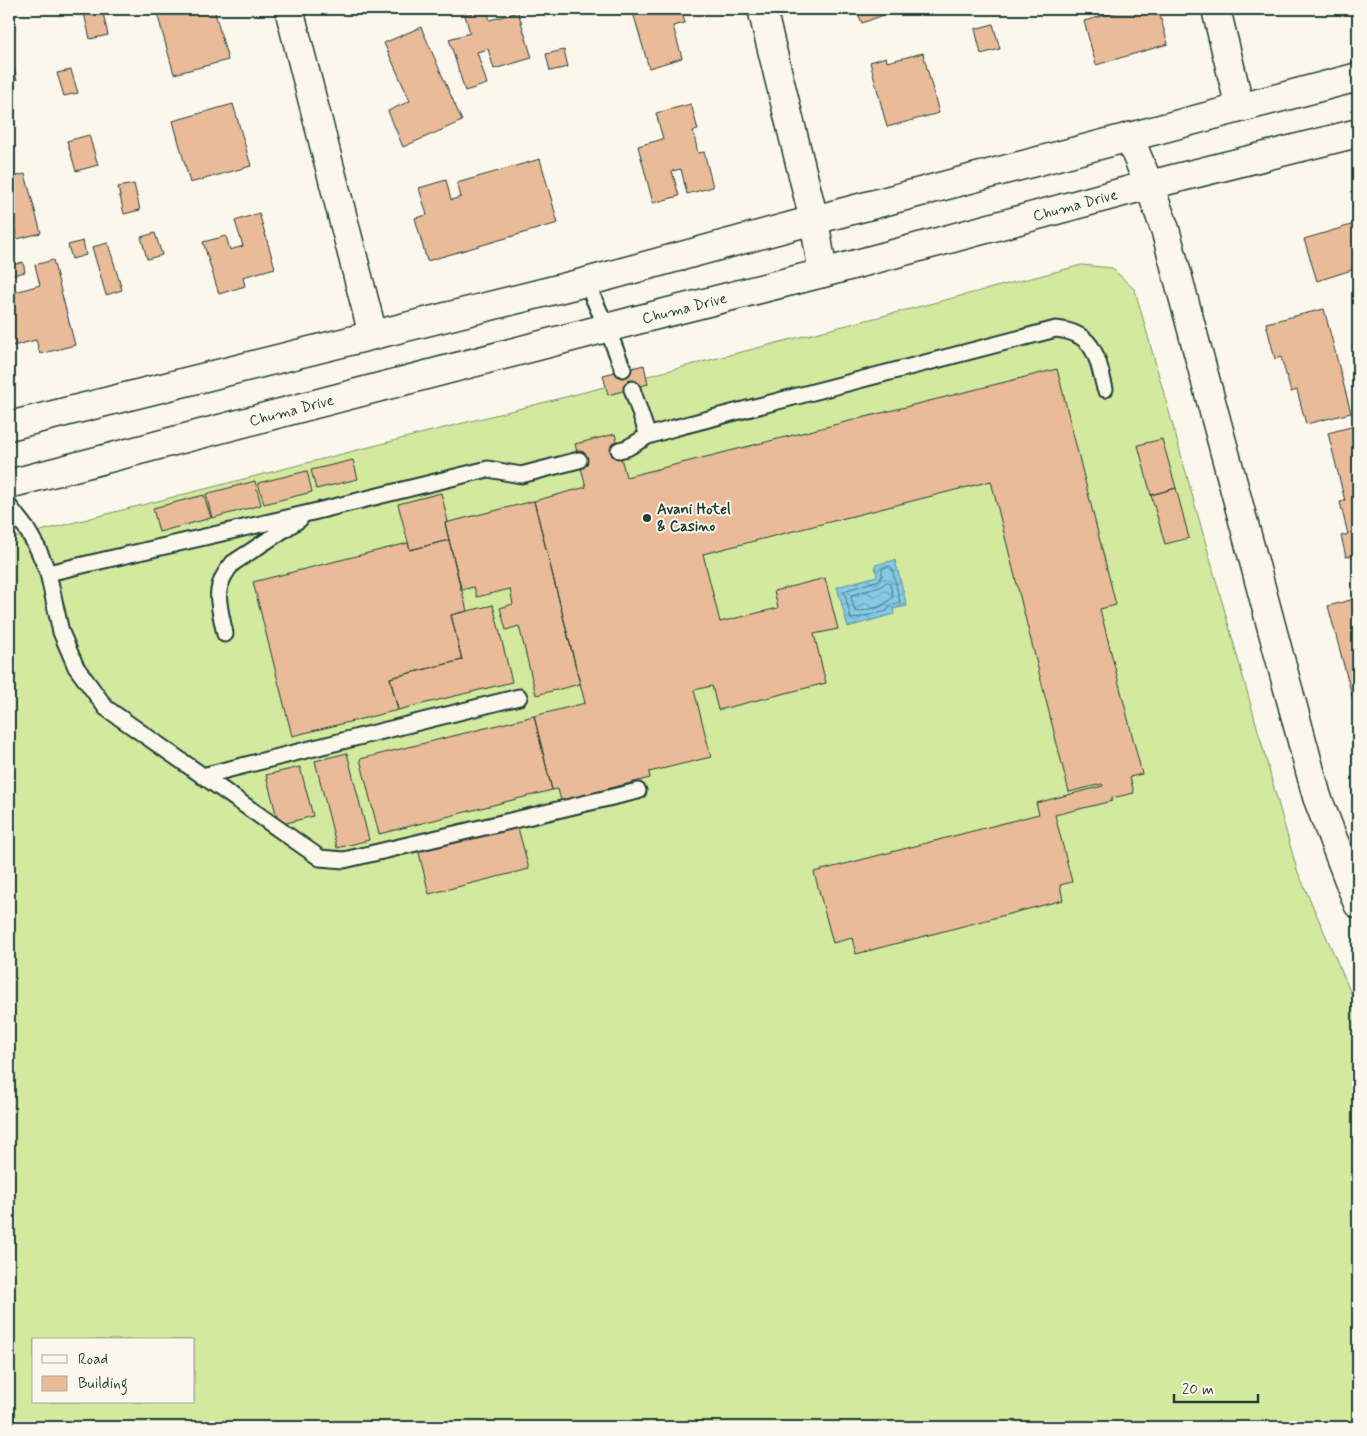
<svg xmlns="http://www.w3.org/2000/svg" width="1367" height="1436" font-family="Mynerve,sans-serif">
	<style>
		.pitch { fill: #d2e99e; stroke: #789369; fill-rule: evenodd }
		.water { fill: url(#water-waves); stroke: #5c919f }
		.lines { fill: none; stroke-linecap: round; stroke-linejoin: round }
		.shore { stroke: #48757b; stroke-width: 1 }
		.building { fill: #e9bb99; stroke: #1f3d34 }
		.lane-casing { stroke: #1f3d34; stroke-width: 19 }
		.street-casing { stroke: #1f3d34; stroke-width: 31 }
		.secondary-casing { stroke: #1f3d34; stroke-width: 31 }
		.lane { stroke: #fbf7ec; stroke-width: 15 }
		.street { stroke: #fbf7ec; stroke-width: 28 }
		.secondary { stroke: #fbf7ec; stroke-width: 28 }
		.poi-dot { fill: #1f3d34; stroke: #fbf7ec; stroke-width: 2 }
		.labels { text-anchor: middle; stroke-width: 4; stroke-linejoin: round; paint-order: stroke }
		.street-label { font-size: 15px; fill: #1f3d34; stroke: #fbf7ec }
		.poi-label { font-size: 15px; font-weight: bold; fill: #1f3d34; stroke: #fbf7ec; text-anchor: start }
	</style>
	<defs>
		<pattern id="water-waves" width="16" height="10" patternUnits="userSpaceOnUse" patternTransform="scale(1.25)"><rect width="16" height="10" fill="#85c9e6"/><path d="M0 5q4-4 8 0t8 0" fill="none" stroke="#6ca4bb"/></pattern>
	</defs>
	<rect width="100%" height="100%" fill="#fbf7ec"/>
	<filter id="ink" filterUnits="userSpaceOnUse"><feTurbulence type="fractalNoise" baseFrequency=".02" numOctaves="2"/><feDisplacementMap in="SourceGraphic" scale="10" xChannelSelector="R" yChannelSelector="G"/><feConvolveMatrix kernelMatrix="1 2 1 2 8 2 1 2 1" color-interpolation-filters="sRGB"/></filter>
	<g filter="url(#ink)">
		<path class="pitch" d="M1082 265 1112 268 1135 290 1297 870 1358 1009V1427H9V539ZM34 1340H194V1402H34Z"/>
		<path class="water" d="M895 560 907 606 893 609 894 614 848 627 837 587 877 576 875 565Z"/>
		<g class="lines">
			<path class="shore" d="M890 566 892 568 900 602 891 605 887 611 851 619 844 591 879 580 882 576V569Z
				M887 582 890 584 893 596 892 598 882 606 858 612 855 611 851 597 852 595 880 587Z"/>
		</g>
		<path class="building" d="M102 9 108 35 90 39 84 13Z
			M173 9H214L228 60 174 74 157 13Z
			M486 9 490 20 518 12 532 58 494 69 488 49 477 52 487 84 465 91 449 39 470 33 465 15Z
			M632 9H681L685 23 673 26 682 58 649 68Z
			M856 9H900L862 23Z
			M1127 9H1158L1168 44 1096 65 1084 21Z
			M993 24 1000 49 981 54 975 29Z
			M421 27 462 121 403 147 388 111 410 101 384 43Z
			M9 50 17 80 9 82Z
			M564 50 568 67 550 71 546 54Z
			M923 53 939 113 887 127 870 62 886 57 887 62Z
			M71 70 78 93 64 96 57 73Z
			M233 104 251 166 190 183 173 121Z
			M691 104 698 130 693 131 698 153 704 152 713 187 687 194 681 169 672 171 679 196 653 203 638 146 663 139 656 113Z
			M89 135 98 165 76 171 67 141Z
			M540 159 558 223 427 261 415 218 427 215 419 188 446 180 451 200 461 197 457 183Z
			M25 174 41 233 17 239 10 213 9 214V178Z
			M134 184 140 210 124 214 118 187Z
			M259 213 275 268 243 277 245 286 219 294 203 242 226 236 230 250 243 246 235 221Z
			M1358 223V268L1317 281 1304 239Z
			M155 233 162 255 147 259 141 237Z
			M83 241 86 255 72 259 68 245Z
			M108 243 122 290 106 295 92 247Z
			M53 260 75 345 40 354 36 340 9 347V282L12 293 40 285 35 265Z
			M23 262 25 272 9 276V266Z
			M1324 309 1351 413 1306 424 1297 390 1291 392 1281 357 1275 359 1266 323Z
			M644 365 648 384 608 395 603 375Z
			M1057 369 1116 605 1100 609 1142 774 1130 777 1134 793 1112 798V801L1055 815 1072 882 1060 885 1063 900 856 954 852 938 833 943 814 872 1039 814 1036 803 1103 786 1102 784 1069 792 991 481 703 554 720 622 778 608 774 591 825 578 838 629 814 634 826 683 718 710 712 686 694 690 711 757 649 772 650 778 561 801 558 789 552 790 534 716 585 703 534 501 586 487 575 444 615 434 626 477Z
			M1358 425V554L1346 557 1341 536 1348 534 1340 502 1345 501 1328 433Z
			M1162 439 1176 488 1151 495 1138 445Z
			M353 460 358 479 316 489 311 470Z
			M307 471 312 492 264 504 258 483Z
			M255 481 261 505 212 518 206 494Z
			M1176 488 1189 538 1165 544 1151 495Z
			M441 493 448 522 445 523 449 540 410 550 398 504Z
			M204 495 211 518 159 532 153 508Z
			M534 501 580 684 536 695 519 626 506 630 500 608 513 604 510 589 477 597 474 587 461 590 445 523Z
			M449 540 467 611 451 615 462 660 390 678 398 710 292 736 253 582 408 543 410 550Z
			M1358 598V702L1354 703 1328 606Z
			M493 605 512 682 398 710 390 678 462 660 451 615Z
			M534 716 552 790 379 834 360 759Z
			M347 753 369 840 337 848 315 761Z
			M300 767 313 816 279 825 266 775Z
			M517 824 529 869 429 894 418 849Z"/>
		<g class="lines">
			<g class="lane-casing">
				<path id="lane" d="M586 282 607 328 623 369
					M632 389 648 436
					M619 450 627 448 648 436 674 428 1056 329C1095 333 1097 357 1105 389
					M9 506 26 528 38 549 48 573 61 632 76 667 106 708 320 858 344 860 638 791
					M48 573 309 513 488 469 521 475 579 460
					M225 634C219 604 211 588 233 563L300 519
					M202 776 519 697"/>
			</g>
			<g class="street-casing">
				<path id="street" d="M289 9 373 335
					M762 9 814 220 823 273
					M1216 9 1240 108
					M1129 137 1149 185 1165 229 1317 797 1358 904"/>
			</g>
			<g class="secondary-casing">
				<g id="secondary">
					<path d="M9 426 586 282 814 220 1358 77"/>
					<path id="s1" d="M9 484 637 320 823 273 1149 185 1358 133"/>
				</g>
			</g>
			<use href="#lane" class="lane"/>
			<use href="#street" class="street"/>
			<use href="#secondary" class="secondary"/>
		</g>
	</g>
	<circle class="poi-dot" cx="647" cy="518" r="5"/>
	<g class="labels">
		<g class="street-label">
			<text dy="5" stroke="none"><textPath href="#s1" startOffset="1102">Chuma Drive</textPath></text>
			<text dy="5" stroke="none"><textPath href="#s1" startOffset="698">Chuma Drive</textPath></text>
			<text dy="5" stroke="none"><textPath href="#s1" startOffset="292">Chuma Drive</textPath></text>
		</g>
		<g class="poi-label">
			<text x="657" y="514">Avani Hotel<tspan x="657" dy="17">&amp; Casino</tspan></text>
		</g>
	</g>
	<rect width="1367" height="1436" fill="none" stroke="#fbf7ec" stroke-width="30"/>
	<rect x="15" y="15" width="1337" height="1406" fill="none" stroke="#1f3d34" stroke-width="2" filter="url(#ink)"/>
	<rect x="32" y="1338" width="162" height="65" fill="#fbf7ec" stroke="#a3ada2"/>
	<rect x="42" y="1355" width="25" height="8" fill="#fbf7ec" stroke="#a3ada2"/>
	<text x="78" y="1364" font-size="15" fill="#1f3d34">Road</text>
	<rect x="42" y="1376" width="25" height="15" fill="#e9bb99" stroke="#a3ada2"/>
	<text x="78" y="1388" font-size="15" fill="#1f3d34">Building</text>
	<path d="M1174 1394v8h84v-8" fill="none" stroke="#1f3d34" stroke-width="2.5"/>
	<text x="1182" y="1394" font-size="15" fill="#1f3d34" stroke="#fbf7ec" stroke-width="4" paint-order="stroke">20 m</text>
</svg>
